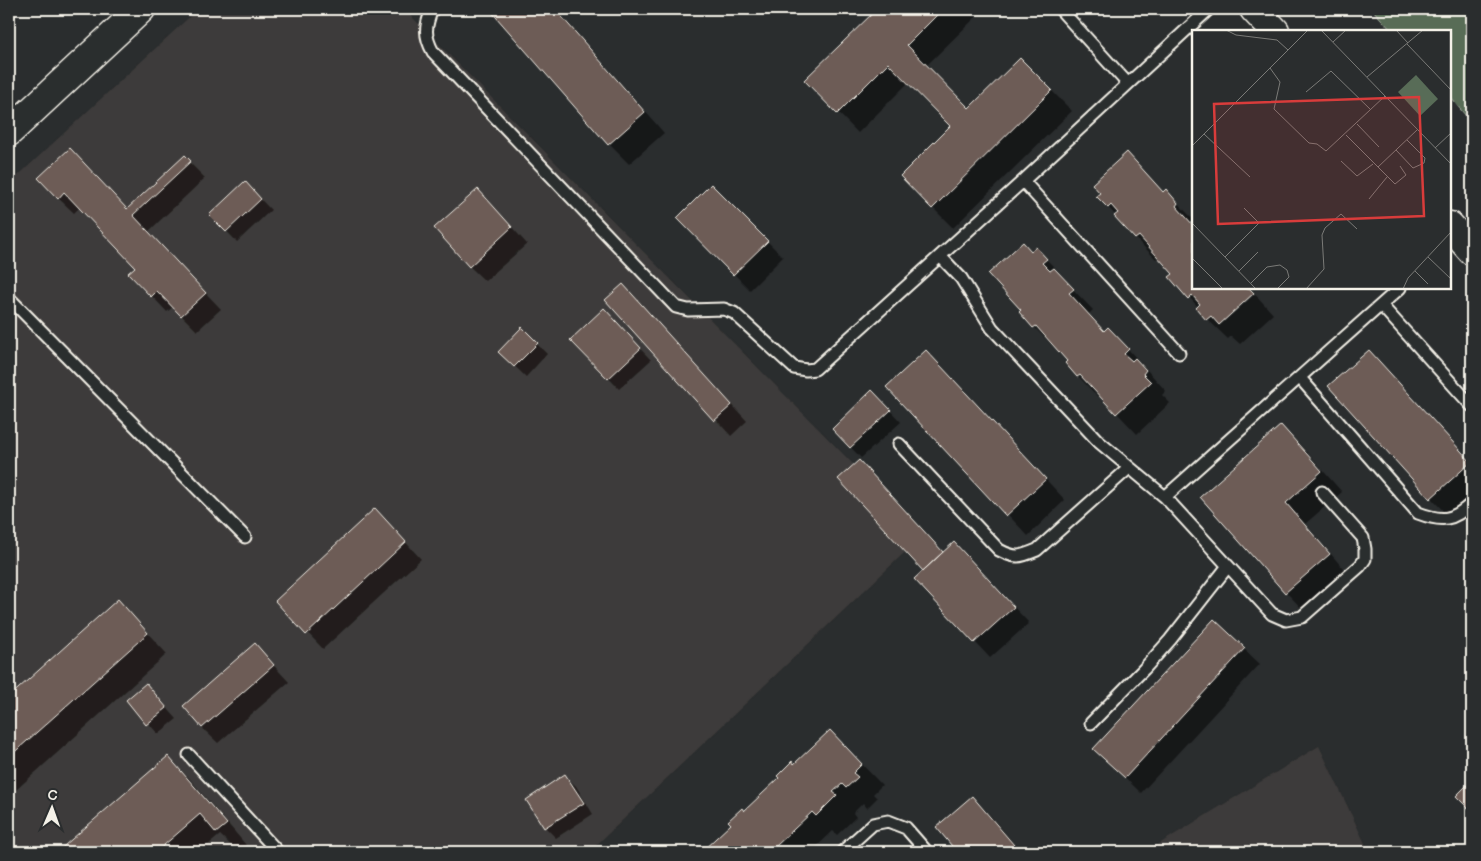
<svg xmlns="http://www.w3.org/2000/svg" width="1481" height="861" font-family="'Balsamiq Sans',sans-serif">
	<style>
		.built { fill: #3e3b3a }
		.green { fill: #586c57; stroke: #a6aea0 }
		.shadow { fill: #0007 }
		.building { fill: #6d5b57; stroke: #f4f1e8 }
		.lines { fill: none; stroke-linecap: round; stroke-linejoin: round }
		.service-casing { stroke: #f4f1e8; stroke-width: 15 }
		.tertiary-casing { stroke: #f4f1e8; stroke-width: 31 }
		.service { stroke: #2a2d2e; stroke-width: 11 }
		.tertiary { stroke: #2a2d2e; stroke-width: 28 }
		.inset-road { fill: none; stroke: #7b7b78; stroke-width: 1 }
		.view { fill: #d93c3b; fill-opacity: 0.15; stroke: #d93c3b; stroke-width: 2.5 }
		.inset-edge { fill: none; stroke: #f4f1e8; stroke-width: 2.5 }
	</style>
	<rect width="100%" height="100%" fill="#2a2d2e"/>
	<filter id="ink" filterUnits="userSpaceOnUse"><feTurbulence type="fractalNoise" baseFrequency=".02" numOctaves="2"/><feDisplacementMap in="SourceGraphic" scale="10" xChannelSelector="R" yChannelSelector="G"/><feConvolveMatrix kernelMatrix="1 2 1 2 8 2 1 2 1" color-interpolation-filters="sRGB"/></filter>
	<g filter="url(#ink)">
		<path class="built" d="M198 9H404L923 535 589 852H9V184Z
			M1319 746 1369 852H1146Z"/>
		<path class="green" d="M1372 9H1472V123L1450 97V31H1392Z"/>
		<path class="shadow" d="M491 9H556L664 133 629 164 609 144Z
			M879 9H969L977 16 926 66 969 109 1020 59 1072 111 953 228 901 176 952 126 909 82 858 133 806 80Z
			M1127 154 1164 193 1166 191 1194 220V288H1250L1254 292 1218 324 1220 325 1255 294 1273 314 1240 344 1231 336 1228 339 1207 319 1198 307 1171 277 1175 274 1159 256 1156 259 1135 238 1108 207Z
			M184 157 205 178 148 232 221 309 197 331 173 307 167 312 130 273 137 267 80 207 74 213 58 198 86 165 128 210Z
			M245 183 271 210 237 242 211 215Z
			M711 185 783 257 750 290 678 218Z
			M493 206 527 244 485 281 469 266Z
			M1036 249 1056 269 1066 280 1065 281 1093 310 1089 314 1105 332 1128 349 1166 391 1162 395 1170 403 1137 434 1100 395 1098 397 1078 376 1066 363 1069 361 1056 346 1054 347 1034 327 1032 252Z
			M623 286 747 421 731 436 607 300Z
			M614 321 651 360 619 389 572 340Z
			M522 329 547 354 526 377 500 352Z
			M1369 351 1389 372 1472 464V500L1451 519 1431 498 1329 386Z
			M946 372 1065 500 1028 536 888 387Z
			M883 403 901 422 861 458 833 429Z
			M1281 426 1302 447 1342 492 1305 524 1349 575 1306 613 1286 592 1202 497Z
			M874 478 944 553 954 544 1029 623 990 658 916 579 925 571Z
			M391 526 421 559 323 649 277 601Z
			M118 601 167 654 16 790 9 783V699Z
			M1214 621 1260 664 1141 793 1111 764Z
			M255 645 289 682 218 743 202 728Z
			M146 684 177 719 158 734 128 700Z
			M850 752 882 785 873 794 877 798 867 808 863 803 853 813 856 817 837 835 833 831 811 852H702L794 765Z
			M168 758 189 778 246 845 238 852 220 835 200 852H59Z
			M565 776 576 786 593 814 556 838 545 827Z
			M972 798 988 813 1021 852H959L937 827Z"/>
		<path class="building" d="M489 9H555L645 112 608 145Z
			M877 9H943L907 45 969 108 1020 58 1052 90 932 209 900 176 950 126 888 63 837 114 804 80Z
			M70 148 127 209 185 155 191 161 133 215 206 293 181 316 157 291 151 297 128 273 135 267 64 192 58 199 38 178Z
			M1127 152 1163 192 1166 189 1178 203 1176 206 1194 226V288H1249L1254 293 1219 325 1211 316 1206 320 1196 308 1200 304 1192 295 1188 299 1169 277 1173 274 1139 236 1135 239 1114 216 1118 213 1111 205 1108 208 1096 196 1100 193 1092 184Z
			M245 181 261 199 226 232 209 215Z
			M711 184 768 241 733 275 677 218Z
			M478 189 512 227 469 267 434 228Z
			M1023 242 1031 251 1036 247 1047 259 1042 263 1050 271 1054 268 1074 289 1069 293 1104 331 1108 327 1129 349 1124 354 1132 361 1135 358 1146 370 1143 374 1151 382 1116 414 1080 375 1077 377 1065 363 1067 361 1036 326 1033 328 1019 312 1021 310 988 274Z
			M623 284 732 405 714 421 605 300Z
			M604 308 641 348 608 379 570 340Z
			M522 327 538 343 514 367 498 352Z
			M926 350 1046 479 1006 516 886 387Z
			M1369 350 1471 462 1430 499 1328 386Z
			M872 390 891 410 850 448 832 429Z
			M1281 425 1322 471 1286 503 1330 554 1285 593 1200 497Z
			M859 460 943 552 923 571 838 479Z
			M375 508 406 542 306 635 275 601Z
			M954 542 1014 607 974 643 914 579Z
			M118 599 148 633 9 757V697Z
			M1214 619 1245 648 1125 778 1093 749Z
			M255 643 274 665 202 728 183 706Z
			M146 683 167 708 146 725 126 700Z
			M830 730 862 764 853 773 858 777 846 788 842 784 833 792 837 795 816 816 812 812 775 847 779 851 778 852H701L731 824 728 821 742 808 744 811 779 778 777 776 792 761 794 764Z
			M168 756 227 824 216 833 200 814 156 852H57Z
			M565 774 584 803 544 828 526 800Z
			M1472 780V812L1456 796Z
			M972 796 1020 852H957L936 827Z"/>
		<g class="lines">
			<g class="service-casing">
				<path id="service" d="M432 9C425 27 424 35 433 52L676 307 688 310 724 309 734 313 794 368 806 370 815 369 1023 181 1209 9
					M1060 9 1128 84
					M1023 181 1179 353
					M940 256 961 278 992 328 1099 442 1165 497
					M9 298 245 537
					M1381 305 1472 406
					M1300 378 1418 513C1442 522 1453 521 1472 503
					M899 444 999 550C1016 559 1020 557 1037 550L1129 468
					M1322 492 1363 538 1365 549V559L1360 566 1302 617 1286 620 1272 614 1165 497 1400 288
					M1091 723 1144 669 1170 640 1228 566
					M189 755 278 852
					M842 852 873 824 888 821 906 828 927 852"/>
			</g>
			<g class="tertiary-casing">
				<path id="tertiary" d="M1254 9 1275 31
					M9 132 141 9
					M1450 226 1472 251"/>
			</g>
			<use href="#service" class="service"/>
			<use href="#tertiary" class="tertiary"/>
		</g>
	</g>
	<g transform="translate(1192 30)">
		<rect width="259" height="259" fill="#2a2d2e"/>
		<path d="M224 45 246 69 228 86 206 62Z" fill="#586c57"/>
		<path class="inset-road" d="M34 0 44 5 85 10 96 20M129 0 259 134M204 0 216 13M141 12 154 0M215 14 259 60M78 38 88 52 82 79 117 113 125 114 134 121 193 66M175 47 231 0M114 62 139 41 179 80M165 94 187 117M12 104 58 147M154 105 186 137M0 116 116 0M243 118 259 103M204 120 221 138 232 133 233 128 215 110M149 131 165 146 181 134M208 136 214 145 203 154 186 137 225 100M177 169 195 147M0 193 64 259M33 227 67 193 52 178M236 227 259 249M0 228 31 259M47 241 66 222M223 241 236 254M59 253 75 237 88 235 95 240 97 247 85 259M114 259 132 239 130 205 133 198 149 184 165 199M211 259 216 248 259 202"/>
		<path class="view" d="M227 67 232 186 26 194 22 74Z"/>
		<rect width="259" height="259" class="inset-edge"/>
	</g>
	<rect width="1481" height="861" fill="none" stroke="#2a2d2e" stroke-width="30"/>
	<rect x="15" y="15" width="1451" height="831" fill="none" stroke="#f4f1e8" stroke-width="2" filter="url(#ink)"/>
	<g transform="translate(52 808) rotate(2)" stroke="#2a2d2e" stroke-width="4" paint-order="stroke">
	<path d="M0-4L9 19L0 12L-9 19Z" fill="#f4f1e8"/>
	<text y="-8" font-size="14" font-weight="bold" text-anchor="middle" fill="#f4f1e8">С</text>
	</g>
</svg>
